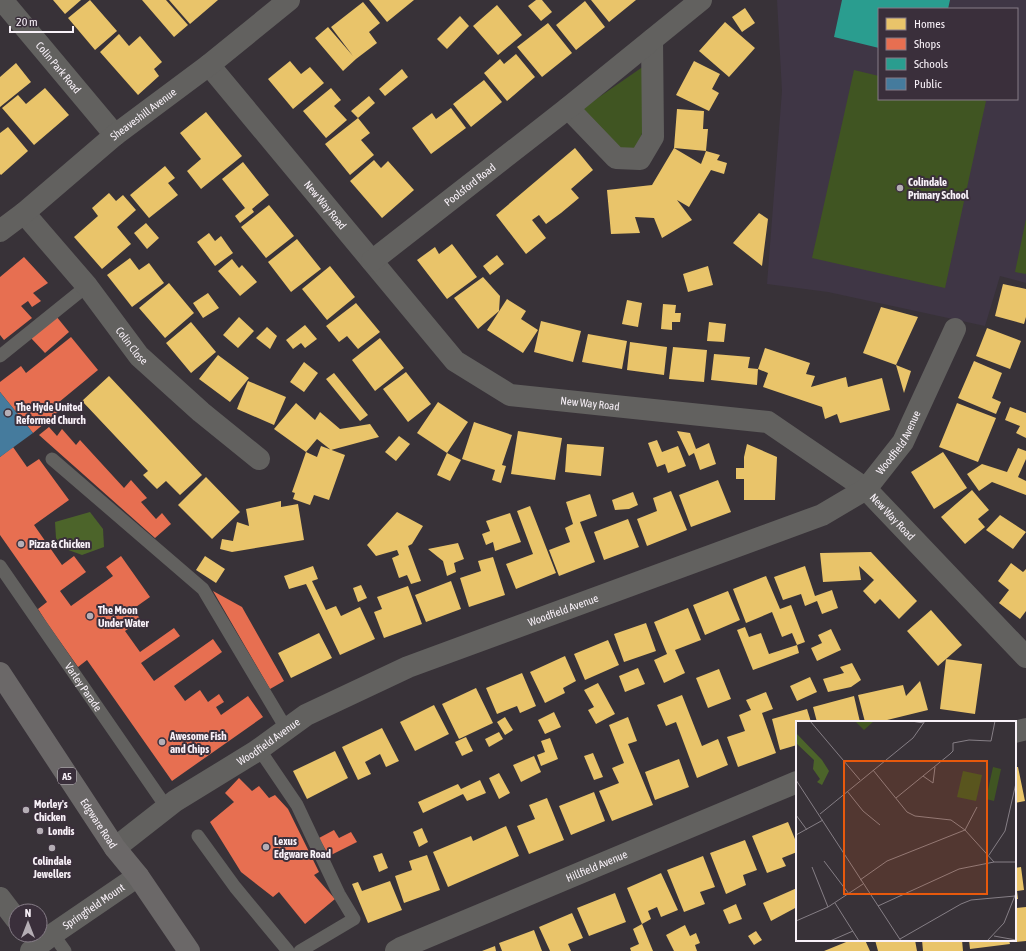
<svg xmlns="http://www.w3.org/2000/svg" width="1026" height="951" font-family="'Asap Condensed',sans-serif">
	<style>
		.education { fill: #3f3645; fill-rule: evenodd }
		.green { fill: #405522 }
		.forest { fill: #4c642a }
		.homes { fill: #e9c46a }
		.shops { fill: #e76f51 }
		.schools { fill: #2a9d8f }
		.public { fill: #457b9d }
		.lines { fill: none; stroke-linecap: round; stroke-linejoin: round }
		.service { stroke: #62615f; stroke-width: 13 }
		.minor { stroke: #62615f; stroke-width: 22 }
		.primary { stroke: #6b6868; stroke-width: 22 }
		.poi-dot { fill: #b5aeb5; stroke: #3a2f3b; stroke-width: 1.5 }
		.labels { text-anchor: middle; stroke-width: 4; stroke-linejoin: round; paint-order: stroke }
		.shield { fill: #3a2f3b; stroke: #bfb7bf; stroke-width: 1 }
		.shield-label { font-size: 10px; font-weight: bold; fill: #f8f1f8 }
		.street-label { font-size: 11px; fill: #f8f1f8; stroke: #3a2f3b }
		.poi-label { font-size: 11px; font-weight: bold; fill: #f8f1f8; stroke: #3a2f3b; text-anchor: start }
		.inset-road { fill: none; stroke: #857e85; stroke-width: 1 }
		.view { fill: #e8590c; fill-opacity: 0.15; stroke: #e8590c; stroke-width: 2 }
		.inset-edge { fill: none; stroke: #f8f1f8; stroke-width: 2 }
	</style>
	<rect width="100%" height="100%" fill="#383238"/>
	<path class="education" d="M777 0H1026V283L1000 276 985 326 828 292 767 284 782 91ZM879 9H1017V99H879Z"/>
	<path class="green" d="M644 66 643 130 636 151 613 148 579 111Z
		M854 70 879 76V99H979L986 101 945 288 812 258Z
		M1026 219V274L1015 272Z"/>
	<path class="forest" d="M90 512 103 529 104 547 82 555 63 548 56 538 55 522Z"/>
	<path class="homes" d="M53 0H81L65 14Z
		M90 0 117 31 95 50 68 18Z
		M142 0H166L188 25 174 37Z
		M169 0H218L190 24Z
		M369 0H414L387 22Z
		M536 0H542L552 12 541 21 528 6Z
		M591 0H636L609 22Z
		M585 1 605 27 576 50 556 25Z
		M363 2 380 23 369 32 377 43 356 59 343 71 315 38 328 27 353 56 331 27Z
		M497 5 522 35 498 55 473 26Z
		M745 8 755 23 742 32 732 17Z
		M460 16 469 26 447 49 437 39Z
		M725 22 755 48 729 77 699 51Z
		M548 23 572 53 542 77 517 47Z
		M119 34 129 46 140 36 162 62 154 69 159 76 138 95 100 52Z
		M516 54 535 77 507 101 484 73 500 59 504 64Z
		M290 61 301 74 310 67 324 83 293 109 268 79Z
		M694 61 720 74 712 89 719 93 709 111 676 95Z
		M16 63 31 82 0 107V77Z
		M402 69 408 77 385 96 379 89Z
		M484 80 502 102 471 127 453 104Z
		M45 88 69 115 34 145 2 108 18 95 26 104Z
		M331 88 341 100 334 106 347 120 326 138 303 111Z
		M369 96 375 103 358 118 351 111Z
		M451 108 466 128 431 154 412 128 432 113 436 119Z
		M677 109 704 111 703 129H708L706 151 674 148Z
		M206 112 242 156 201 189 187 171 201 159 180 133Z
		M358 118 370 133 361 140 374 155 350 175 325 144Z
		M8 127 28 151 1 175 0 174V133Z
		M575 148 593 170 571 189 579 198 561 213 546 224 539 215 532 220 546 238 526 254 496 215Z
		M674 148 701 164 706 151 720 155 717 160 727 163 724 174 711 170 689 207 677 200 692 220 662 238 654 218 635 217 640 233 611 234 607 190 652 185Z
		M374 160 381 168 388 161 414 190 382 218 350 181Z
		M243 162 269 195 252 209 254 212 240 223 235 216 245 208 222 179Z
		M165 166 175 178 168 183 178 195 149 218 130 195Z
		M109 193 116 201 123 195 136 210 117 227 131 244 102 269 74 237 98 216 92 208Z
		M269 205 294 236 266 258 241 227Z
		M759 213 768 219 762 266 733 243Z
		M146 223 159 238 147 249 134 233Z
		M209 233 215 241 221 236 233 253 215 266 197 242Z
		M297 239 321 269 291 292 268 262Z
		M452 244 477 277 447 299 417 260 435 247 439 254Z
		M497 255 504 264 490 275 483 266Z
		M130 258 139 270 149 263 164 283 132 307 107 275Z
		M232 259 239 268 242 265 257 282 240 296 218 271Z
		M330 266 355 297 327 320 302 289Z
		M708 266 713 285 688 292 683 274Z
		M483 277 500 296 499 311 478 329 454 298Z
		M169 283 194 313 165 338 139 308Z
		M1003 284 1026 289V317L1024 324 995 316Z
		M208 293 219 308 203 318 193 303Z
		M507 299 526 311 521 319 538 330 523 353 487 330Z
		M627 300 642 303 638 327 622 324Z
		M356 303 380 332 358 349 347 336 339 342 326 326Z
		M663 304 676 305 675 313H681L680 322H672V330L661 329Z
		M881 307 918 317 896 365 863 353Z
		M239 317 254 331 238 348 223 335Z
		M541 321 581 331 573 362 534 352Z
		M191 322 216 352 191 373 166 343Z
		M709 322 726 324 724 342 707 341Z
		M305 325 317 339 305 348 301 343 293 349 286 340Z
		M267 327 277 336 270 349 256 338Z
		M987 328 1021 341 1010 369 976 356Z
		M588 334 627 341 622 369 582 362Z
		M380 338 404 368 375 391 352 360Z
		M630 342 667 347 664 375 627 370Z
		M673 347 707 350 704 382 669 379Z
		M765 348 810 363 806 374 815 376 811 387 846 377 848 387 882 378 890 410 840 423 837 414 825 419 822 407 763 387 768 373 758 369Z
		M714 354 750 357 748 368 758 369 757 385 711 380Z
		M218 355 249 378 230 402 199 379Z
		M974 361 1002 373 992 398 1001 402 996 414 958 398Z
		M304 362 318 373 304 392 290 382Z
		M896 365 911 371 904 393Z
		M406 372 431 404 408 422 383 389Z
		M334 373 368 415 360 421 326 379Z
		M109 376 202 475 180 495 166 481 157 489 143 475 148 471 82 401Z
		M248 381 286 397 274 425 237 409Z
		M438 402 468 422 447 453 417 433Z
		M296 403 315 420 320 412 340 429 370 424 379 437 331 450 317 439 306 452 274 429Z
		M957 403 996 418 978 462 939 447Z
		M1010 407 1026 413V438L1016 433 1020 426 1005 420Z
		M474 422 512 435 502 465 506 466 501 483 492 480 495 470 462 459Z
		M518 431 562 438 555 480 511 474Z
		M677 431 690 433 696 449 709 443 716 464 700 470 694 453 689 456Z
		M399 436 410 444 396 461 385 452Z
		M657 440 662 452 678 446 686 466 668 473 665 464 657 467 648 443Z
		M567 444 604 447 601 476 565 472Z
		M747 444 777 457 775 500H744V479H736V468H744V457Z
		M321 446 345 455 329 500 314 495 310 505 293 499 295 493 292 492 306 452 317 457Z
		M1018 448 1026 451V459L1018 477 1026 481V495L992 482 979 491 967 474 982 464 1007 472Z
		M943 452 967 488 934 509 911 472Z
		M447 453 461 460 450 481 437 475Z
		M206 477 240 512 212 539 178 505Z
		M718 480 731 512 691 527 679 495Z
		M972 490 989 510 978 519 985 527 965 544 941 517Z
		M671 491 687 530 647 546 637 519 657 511 653 498Z
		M633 492 638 505 629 509 615 510 612 500Z
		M590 494 597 516 580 522 595 562 559 576 549 550 570 542 565 528 573 524 566 502Z
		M281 501V507L298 504 304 540 232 552 220 549 222 539 233 541 237 522 249 526 246 509Z
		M530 506 556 573 516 589 506 564 533 554 517 511Z
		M397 512 423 526 412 544 408 546 421 581 411 584 407 575 399 578 392 558 399 555 397 550 376 556 367 545Z
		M510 513 521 542 495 551 493 542 486 545 482 534 490 531 486 521Z
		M1000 515 1026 532 1013 549 986 530Z
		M628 519 639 547 604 560 594 532Z
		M458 543 464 559 454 563 456 572 447 576 443 561 428 549Z
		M871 552 917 601 899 619 880 599 875 604 863 591 874 580 859 566 861 580 823 582 820 553Z
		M205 556 225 569 216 583 196 570Z
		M493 557 505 595 469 607 460 578 481 571 478 561Z
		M1011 563 1023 572 1026 569V611L1020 619 999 603 1009 590 998 581Z
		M313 566 318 579 312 581 326 610 336 606 341 616 360 607 375 639 340 655 306 584 289 589 284 576Z
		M805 566 815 596 832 590 838 608 822 614 817 601 805 606 801 594 783 600 774 577Z
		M766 576 780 609 791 605 805 642 797 645 792 633 782 637 772 612 746 623 733 589Z
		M451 581 461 609 426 622 415 595Z
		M361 585 367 598 358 602 353 588Z
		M408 586 422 624 384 638 374 612 382 609 377 597Z
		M728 591 740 620 705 635 693 605Z
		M688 608 701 640 675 650 685 673 664 683 654 660 667 654 654 622Z
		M931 610 962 645 938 666 907 631Z
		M646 623 656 651 624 662 614 634Z
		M745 627 749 637 761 633 769 654 797 645 799 653 753 670 737 630Z
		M831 629 841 650 817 661 811 648 822 643 818 635Z
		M319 633 332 658 291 678 278 653Z
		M608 640 619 665 585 680 574 654Z
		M565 656 576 681 563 688 565 693 545 703 530 672Z
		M946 659 982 664 975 714 940 709Z
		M852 663 861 680 851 687 828 692 823 679 844 673 840 667Z
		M638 668 645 684 625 692 619 676Z
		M719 669 731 699 708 708 696 678Z
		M522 673 536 706 520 713 517 706 497 714 486 688Z
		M810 677 817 692 797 701 790 686Z
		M920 681 928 710 879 722H865L858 695 903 685 906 696Z
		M598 683 615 714 596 724 588 710 594 707 584 690Z
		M476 688 493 723 459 739 442 704Z
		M766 692 773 709 762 713 776 753 738 767 727 737 745 731 739 715 751 710 746 700Z
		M682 695 702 746 718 739 728 765 697 778 676 722 666 726 657 705Z
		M854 696 860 722H817L813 707Z
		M434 705 449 734 415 751 400 722Z
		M807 709 811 722H797V745L780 750 772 719Z
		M554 712 561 727 545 734 538 720Z
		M505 717 513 730 505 735 497 722Z
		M628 717 637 741 628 744 653 805 612 821 599 791 619 783 612 768 624 763 609 725Z
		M382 728 399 761 386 767 380 754 365 762 371 774 358 780 342 747Z
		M499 732 503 739 489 747 485 739Z
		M466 737 473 751 462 756 455 742Z
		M550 738 558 759 541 766 537 755 545 752 541 741Z
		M335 751 348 778 307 799 293 771Z
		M593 753 603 777 594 780 584 756Z
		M534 756 541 772 521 782 513 765Z
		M679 759 689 787 655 800 645 772Z
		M1015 767H1018L1025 801 1015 803Z
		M499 773 510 793 499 799 489 778Z
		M480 780 486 793 467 801 463 794 423 813 418 802 458 784 461 789Z
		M594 792 605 821 571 835 559 806Z
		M547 798 564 840 529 854 517 826 535 819 529 805Z
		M788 822 797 844V852L782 858 786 866 767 873 752 836Z
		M506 826 519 856 448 887 433 852 471 836 473 841Z
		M422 828 428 842 419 847 413 832Z
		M745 840 757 870 743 875 746 885 726 894 710 853Z
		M382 853 388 868 379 872 373 856Z
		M427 855 440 890 404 903 395 876 412 870 409 861Z
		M703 856 715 887 700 892 705 904 684 912 667 870Z
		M1021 867 1024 890 1017 891 1018 899H1015V868Z
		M661 873 678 910 661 917 657 907 648 911 651 919 642 924 627 888Z
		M390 881 402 910 368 923 352 884 358 882 362 891Z
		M797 888V907L771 921 763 903Z
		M615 893 626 922 589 936 577 908Z
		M736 904 742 919 729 924 723 910Z
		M1026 907V941L1016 942 1015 908Z
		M572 913 583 938 568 944 571 951H550L539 927Z
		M642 924 653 951H631L630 948 639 944 633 929Z
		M685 925 690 936 696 933 700 943 695 945 697 951H674L666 935Z
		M534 930 542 951H502L499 943Z
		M756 931 762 940 754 945 748 936Z
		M851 940H865L870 951H824Z
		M875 940H915L917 951H878Z
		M922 940H962L963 951H923Z
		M969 940H1009L1010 944 970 949Z
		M495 946 496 951H482Z"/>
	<path class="shops" d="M24 257 48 283 33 293 41 301 32 307 28 301 21 306 32 318 4 340 0 335V277Z
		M56 316 69 332 45 353 31 338Z
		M71 337 98 370 53 407 58 412 33 433 0 392V382L21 366 26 373Z
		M49 427 57 436 62 429 76 445 80 440 124 488 131 480 147 498 141 502 156 519 162 513 171 524 155 538 39 435Z
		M13 447 27 467 39 459 69 500 34 525 62 565 74 556 86 572 60 591 71 606 113 576 106 567 121 556 150 597 133 609 141 620 125 631 140 652 174 628 180 636 141 663 154 681 213 639 222 652 174 686 185 701 200 690 208 702 219 694 224 702 216 707 221 715 248 696 263 717 172 781 87 660 78 667 47 623 38 609 47 602 0 535V457Z
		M213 591 242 607 284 681 270 689Z
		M239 778 252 791 259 786 269 798 275 795 288 809 319 872 314 875 335 899 305 924 279 892 273 897 241 872 210 822 234 802 225 793Z
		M334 830 339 838 351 832 357 842 329 856 319 838Z"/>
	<path class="schools" d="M842 0H950L948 9H879V48L834 37Z"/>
	<path class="public" d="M0 392 33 433 0 457Z"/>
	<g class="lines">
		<g class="service">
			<path d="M0 356 87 286"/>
			<path d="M52 459 203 589 287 730"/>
			<path id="s1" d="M0 566 167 808"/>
			<path d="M259 749 297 805 339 894 354 919 300 951"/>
			<path d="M198 836 235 887 288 951"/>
			<path d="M53 934 65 951"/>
		</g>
		<g class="minor">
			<path id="s2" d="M2 0 115 135"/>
			<path id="s3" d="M209 65 455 361 510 395 768 422 866 489 1026 657"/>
			<path d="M568 108 616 158 640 159 653 137 652 40"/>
			<path id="s4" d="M24 213 87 286 139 356 201 412 259 459"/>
			<path id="s5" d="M0 231 24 213 115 135 209 65 289 0"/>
			<path id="s6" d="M372 261 568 108 701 0"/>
			<path d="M1015 732 1026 729"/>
			<path id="s7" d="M115 848 175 801 255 752 306 715 408 667 822 515 866 489 903 442 955 329"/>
			<path d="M0 898 16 919"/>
			<path id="s8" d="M31 951 53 934 138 876"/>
			<path id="s9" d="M396 951 401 948 797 782"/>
		</g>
		<path class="primary" id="s10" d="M0 673 115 848 138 876 189 951"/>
	</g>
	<g class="poi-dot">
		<circle cx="900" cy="188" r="4"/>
		<circle cx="8" cy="413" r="4"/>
		<circle cx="21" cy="544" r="4"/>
		<circle cx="90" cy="616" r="4"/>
		<circle cx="162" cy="742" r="4"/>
		<circle cx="26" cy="810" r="4"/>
		<circle cx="40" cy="831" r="4"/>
		<circle cx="266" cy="847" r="4"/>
		<circle cx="52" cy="848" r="4"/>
	</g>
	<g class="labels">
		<rect class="shield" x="58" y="768" width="18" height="16" rx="3"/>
		<g class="shield-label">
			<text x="67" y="780">A5</text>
		</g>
		<g class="street-label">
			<text dy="4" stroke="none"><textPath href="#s2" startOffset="88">Colin Park Road</textPath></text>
			<text dy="4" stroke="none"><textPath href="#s5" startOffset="185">Sheaveshill Avenue</textPath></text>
			<text dy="4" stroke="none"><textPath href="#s6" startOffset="124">Poolsford Road</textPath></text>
			<text dy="4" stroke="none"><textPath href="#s3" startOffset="182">New Way Road</textPath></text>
			<text dy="4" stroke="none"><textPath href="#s4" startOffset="171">Colin Close</textPath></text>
			<text dy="4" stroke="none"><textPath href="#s3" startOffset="530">New Way Road</textPath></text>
			<text dy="4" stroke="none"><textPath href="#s7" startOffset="895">Woodfield Avenue</textPath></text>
			<text dy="4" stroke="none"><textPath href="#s3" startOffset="866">New Way Road</textPath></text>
			<text dy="4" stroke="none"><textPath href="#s7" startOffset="511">Woodfield Avenue</textPath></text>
			<text dy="4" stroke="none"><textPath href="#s1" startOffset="147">Varley Parade</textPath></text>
			<text dy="4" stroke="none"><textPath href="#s7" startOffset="187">Woodfield Avenue</textPath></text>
			<text dy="4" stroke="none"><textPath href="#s10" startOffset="180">Edgware Road</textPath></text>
			<text dy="4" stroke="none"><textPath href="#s9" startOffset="218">Hillfield Avenue</textPath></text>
			<text dy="4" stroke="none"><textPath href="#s8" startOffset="77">Springfield Mount</textPath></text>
		</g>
		<g class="poi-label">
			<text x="908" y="186">Colindale<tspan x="908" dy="13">Primary School</tspan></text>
			<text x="16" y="411">The Hyde United<tspan x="16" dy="13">Reformed Church</tspan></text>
			<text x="29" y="548">Pizza &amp; Chicken</text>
			<text x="98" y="614">The Moon<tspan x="98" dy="13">Under Water</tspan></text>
			<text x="170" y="740">Awesome Fish<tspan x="170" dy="13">and Chips</tspan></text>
			<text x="34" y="808">Morley's<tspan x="34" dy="13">Chicken</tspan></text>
			<text x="48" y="835">Londis</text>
			<text x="274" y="845">Lexus<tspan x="274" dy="13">Edgware Road</tspan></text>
			<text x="52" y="865" text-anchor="middle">Colindale<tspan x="52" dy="13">Jewellers</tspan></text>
		</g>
	</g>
	<g transform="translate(796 721)">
		<rect width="220" height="220" fill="#383238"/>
		<path d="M59 0H78L68 9ZM197 46 205 48 198 80 190 78ZM167 50 186 54 180 80 161 76Z" fill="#405522"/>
		<path d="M0 12 26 39 33 50 26 64 21 61 24 58 17 48 18 39 0 22Z" fill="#4c642a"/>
		<path class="inset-road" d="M14 0 64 59M115 0 128 2M77 49 111 91 119 95 155 99 169 109 198 141M127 55 137 62 139 46M0 59 105 220M51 70 67 90 84 104M100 77 154 33 157 30V22L173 19 195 20 199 0M24 93 117 17 129 0M0 94 11 109M0 114 27 99M193 134 209 110 220 62M28 140 53 173M16 146 32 186M64 159 91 140 169 109 181 86M39 182 63 220M82 185 163 148 198 141H220M0 200 32 186 67 163M198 215 220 219M104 218 165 183 175 179 219 175M34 220 57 210M191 220 208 202 220 172"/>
		<path class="view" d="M48 40H191V173H48Z"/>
		<rect width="220" height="220" class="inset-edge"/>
	</g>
	<rect x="878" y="8" width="140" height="92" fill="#3a2f3b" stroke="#867d87"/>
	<rect x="886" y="18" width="20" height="12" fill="#e9c46a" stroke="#867d87"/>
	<text x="914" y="28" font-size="12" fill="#f8f1f8">Homes</text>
	<rect x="886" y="38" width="20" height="12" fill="#e76f51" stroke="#867d87"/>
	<text x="914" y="48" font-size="12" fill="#f8f1f8">Shops</text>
	<rect x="886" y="58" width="20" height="12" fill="#2a9d8f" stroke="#867d87"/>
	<text x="914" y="68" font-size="12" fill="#f8f1f8">Schools</text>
	<rect x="886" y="78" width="20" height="12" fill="#457b9d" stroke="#867d87"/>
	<text x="914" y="88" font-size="12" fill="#f8f1f8">Public</text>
	<g transform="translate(28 923)"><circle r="19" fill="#3a2f3b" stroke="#867d87"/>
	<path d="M0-3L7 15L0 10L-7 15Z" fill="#b5aeb5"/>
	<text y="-6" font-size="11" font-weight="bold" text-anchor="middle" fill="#f8f1f8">N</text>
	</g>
	<path d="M10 26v6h63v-6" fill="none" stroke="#f8f1f8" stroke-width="2"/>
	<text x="16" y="26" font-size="12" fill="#f8f1f8" stroke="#3a2f3b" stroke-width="3" paint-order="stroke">20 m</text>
</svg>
